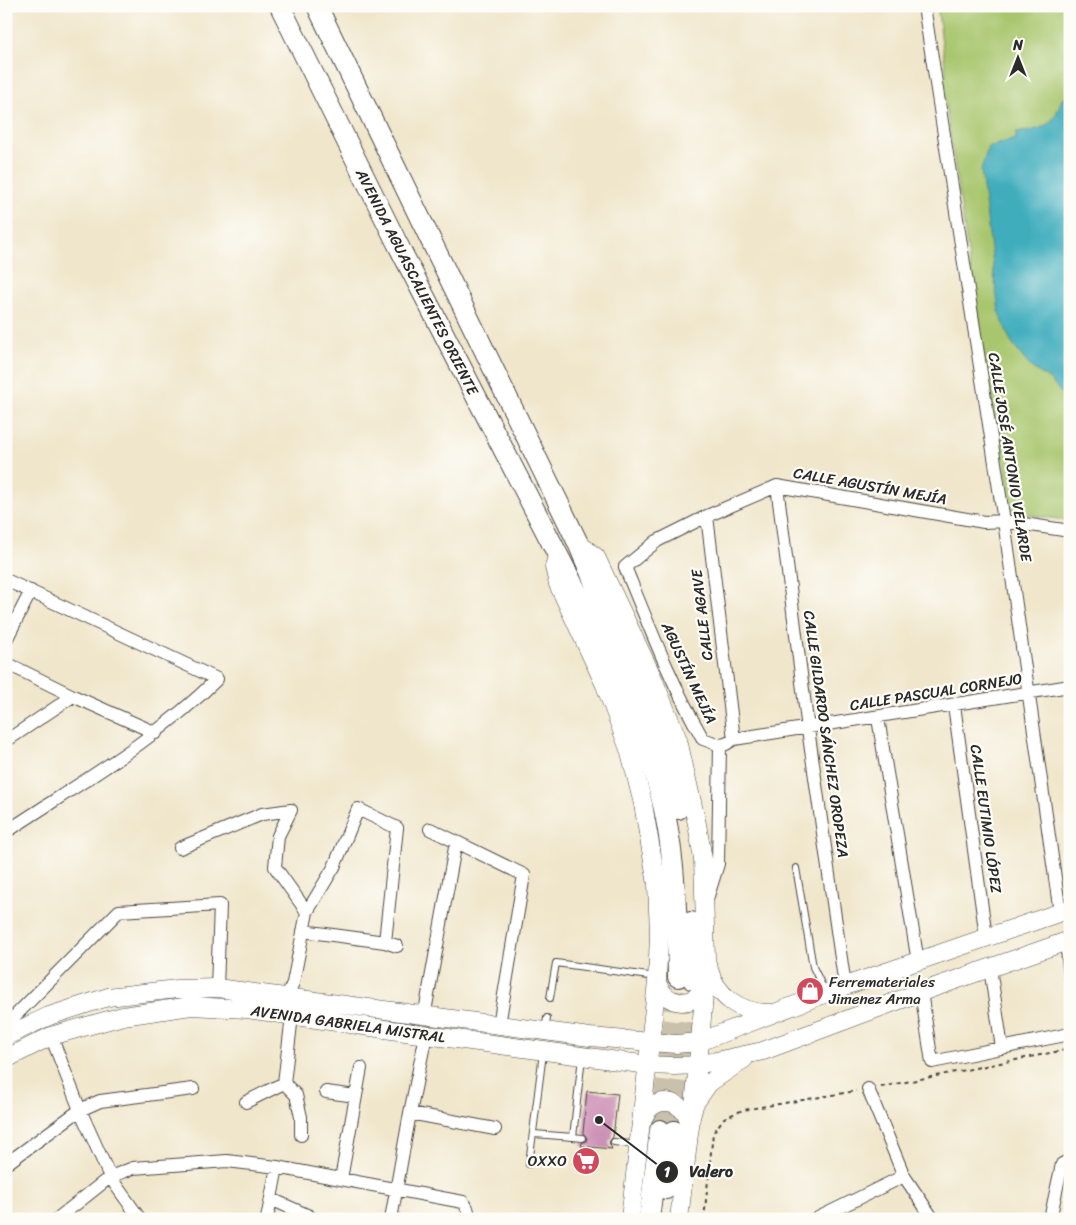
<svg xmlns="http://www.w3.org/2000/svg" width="1076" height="1225" font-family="Sriracha,sans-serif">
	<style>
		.green { fill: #a8c66d; stroke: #6a784c }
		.water { fill: #40adbd; stroke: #366c74 }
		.building { fill: #cc8fb5 }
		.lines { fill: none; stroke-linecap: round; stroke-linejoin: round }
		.primary-tunnel { stroke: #c9c1ab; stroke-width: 20; stroke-dasharray: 20 10; stroke-linecap: butt }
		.lane-casing { stroke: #494743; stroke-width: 8 }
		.street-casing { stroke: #494743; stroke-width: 14 }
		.secondary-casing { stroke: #494743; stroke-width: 19 }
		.primary-casing { stroke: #494743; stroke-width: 22 }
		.path { stroke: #494743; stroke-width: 2; stroke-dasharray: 4 4; stroke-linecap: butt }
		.lane { stroke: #fff; stroke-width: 6 }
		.street { stroke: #fff; stroke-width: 12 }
		.secondary { stroke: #fff; stroke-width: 18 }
		.primary { stroke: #fff; stroke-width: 20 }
		.labels { text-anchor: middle; stroke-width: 4.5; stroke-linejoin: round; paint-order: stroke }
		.street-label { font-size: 15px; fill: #2b2b2b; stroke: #fdfcf7 }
		.poi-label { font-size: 15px; fill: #2b2b2b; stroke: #fdfcf7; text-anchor: start }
		.leader { fill: none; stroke: #2b2b2b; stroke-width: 2 }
		.callout-dot { fill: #2b2b2b; stroke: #fdfcf7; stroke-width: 2 }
		.mark-label { font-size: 15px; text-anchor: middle; font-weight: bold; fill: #fff }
		.callout-label { font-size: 16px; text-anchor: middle; font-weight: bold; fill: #2b2b2b; stroke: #fdfcf7; stroke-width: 4.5; stroke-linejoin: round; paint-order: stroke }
	</style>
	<rect width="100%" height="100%" fill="#fdfcf7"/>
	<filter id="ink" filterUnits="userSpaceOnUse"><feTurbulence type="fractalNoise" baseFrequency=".02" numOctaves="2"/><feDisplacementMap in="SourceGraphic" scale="10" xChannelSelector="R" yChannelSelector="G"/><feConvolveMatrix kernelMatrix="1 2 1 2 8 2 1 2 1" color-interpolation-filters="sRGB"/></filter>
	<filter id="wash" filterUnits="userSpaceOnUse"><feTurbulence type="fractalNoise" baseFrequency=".0096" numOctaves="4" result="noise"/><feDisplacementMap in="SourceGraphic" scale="20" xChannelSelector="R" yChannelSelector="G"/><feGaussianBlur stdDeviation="1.12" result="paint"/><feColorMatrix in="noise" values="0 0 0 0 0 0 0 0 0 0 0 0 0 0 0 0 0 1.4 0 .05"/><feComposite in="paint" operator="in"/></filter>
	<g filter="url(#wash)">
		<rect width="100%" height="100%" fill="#f0e6cb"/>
		<path class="green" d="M937 6H1070V521L1012 512 1005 465 998 452 942 81 946 73Z"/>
		<path class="water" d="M1070 95V403L1050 380 1031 367 1020 354 1011 342 999 312 981 171 988 147 1016 139V133C1044 129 1053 127 1062 99Z"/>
		<g id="blocks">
			<path class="building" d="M587 1091 618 1094 613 1137 609 1142 612 1149 581 1146 582 1143 586 1141 587 1138 583 1133Z"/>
		</g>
	</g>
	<g filter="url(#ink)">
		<use href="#blocks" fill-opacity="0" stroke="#494743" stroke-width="1"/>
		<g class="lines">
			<path class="primary-tunnel" d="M660 1130 678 977
				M674 1131 692 984"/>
			<g class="lane-casing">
				<path id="lane" d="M796 868 813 967 825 992
					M550 998 556 963 656 977
					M545 1030 547 1018
					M534 1134 573 1137
					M582 1138 573 1137 582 1057
					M614 1142 637 1145
					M529 1164 543 1053"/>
			</g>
			<g class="street-casing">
				<path id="street" d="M924 6 1004 521 1060 913
					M777 486 808 729 845 986
					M707 516 734 739
					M6 580 217 679C156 740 78 784 6 832
					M6 640 31 591
					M6 663 73 696 156 733
					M954 705 986 937
					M878 718 918 962
					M6 741 73 696
					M720 745 703 739C671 683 649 626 625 567L657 541 707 516 777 486 984 522 1004 521 1070 531
					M720 745 726 744 734 739 1070 686
					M291 810 278 836 275 867 307 912
					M430 829 524 875 499 1025
					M180 848 262 814 291 810
					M708 896 718 864 720 745
					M303 931 385 942 397 946
					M1066 941 1070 977
					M990 968 1002 1048
					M921 992 932 1062 1070 1034
					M283 1004 293 983 307 912 334 867 358 809 397 828 385 942
					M424 1017 456 842
					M6 1025 119 911 220 905 217 988
					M51 1036 80 1110 110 1177 140 1219
					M284 1083 296 1095 301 1117V1135
					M868 1089 904 1176 933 1219
					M326 1092 356 1096
					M246 1102 284 1083 292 1016
					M410 1113 495 1129
					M6 1164 80 1110 100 1101 193 1089
					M341 1179 361 1068
					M271 1199 309 1216 310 1219
					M57 1219 110 1177 133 1168 227 1161 277 1167 463 1202C468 1207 469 1212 468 1219
					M267 1219 277 1167
					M391 1219 410 1113 426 1035
					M816 1219 904 1176
					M1050 1219 1062 1164 1070 1160"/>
			</g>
			<g class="secondary-casing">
				<path id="secondary" d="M578 543 596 557 651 674 678 740 697 824 703 859 706 959 705 985 694 1106 691 1117 679 1219
					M557 556 554 567 558 584 605 685 630 752 643 804 657 884 659 934 657 982 630 1219
					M708 966C715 996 741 1014 771 1013
					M657 982C665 1007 695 1009 705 985
					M6 1036 49 1016 108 997 177 989 217 988 590 1037 676 1044 699 1042 845 986 1070 909
					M6 1059 51 1036 123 1016 191 1006 247 1009 426 1035 648 1065 674 1066 697 1065 763 1051 921 992 1070 940
					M695 1103 709 1083 744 1059
					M642 1122C651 1092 687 1097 690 1128"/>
			</g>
			<g class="primary-casing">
				<path id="primary" d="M280 6 396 241 611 658C633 707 652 756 664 809 676 864 677 921 678 977
					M317 6 578 543 650 713 666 761 678 809
					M691 922 693 980
					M666 1189 674 1131
					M649 1219 660 1130"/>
			</g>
			<path class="path" d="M881 1087 1070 1049
				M704 1219 713 1133 724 1118 743 1110 856 1091"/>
			<use href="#lane" class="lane"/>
			<use href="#street" class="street"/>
			<use href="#secondary" class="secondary"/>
			<use href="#primary" class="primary"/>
		</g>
	</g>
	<defs>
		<g id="shop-disc" transform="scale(1.4375)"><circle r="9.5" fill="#d1495b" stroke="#fdfcf7"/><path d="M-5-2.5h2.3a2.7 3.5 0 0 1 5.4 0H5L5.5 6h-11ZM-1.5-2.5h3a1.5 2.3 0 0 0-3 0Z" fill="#fff"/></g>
		<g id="supermarket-disc" transform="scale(1.4375)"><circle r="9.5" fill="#d1495b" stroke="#fdfcf7"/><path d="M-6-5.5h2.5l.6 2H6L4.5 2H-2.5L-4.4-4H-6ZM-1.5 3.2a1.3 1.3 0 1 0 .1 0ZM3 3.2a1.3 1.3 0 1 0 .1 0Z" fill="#fff"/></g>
	</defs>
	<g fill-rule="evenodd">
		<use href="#shop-disc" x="810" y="991"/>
		<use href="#supermarket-disc" x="586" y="1161"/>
	</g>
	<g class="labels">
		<g class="street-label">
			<text transform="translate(417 282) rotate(63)" y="5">AVENIDA AGUASCALIENTES ORIENTE</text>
			<text transform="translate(1010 457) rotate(81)" y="5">CALLE JOSÉ ANTONIO VELARDE</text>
			<text transform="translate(870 486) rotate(10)" y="5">CALLE AGUSTÍN MEJÍA</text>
			<text transform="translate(702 615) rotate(-97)" y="5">CALLE AGAVE</text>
			<text transform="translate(689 673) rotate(65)" y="5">AGUSTÍN MEJÍA</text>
			<text transform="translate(936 692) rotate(-9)" y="5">CALLE PASCUAL CORNEJO</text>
			<text transform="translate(826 734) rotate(82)" y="5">CALLE GILDARDO SÁNCHEZ OROPEZA</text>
			<text transform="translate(986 819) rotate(82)" y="5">CALLE EUTIMIO LÓPEZ</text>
			<text transform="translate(348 1024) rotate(8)" y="5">AVENIDA GABRIELA MISTRAL</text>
		</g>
		<g class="poi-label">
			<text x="829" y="987">Ferremateriales<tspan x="829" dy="17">Jimenez Arma</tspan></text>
			<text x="567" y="1166" text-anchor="end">OXXO</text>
		</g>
	</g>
	<path class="leader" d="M599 1120L667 1172"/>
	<g class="callout-dot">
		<circle cx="599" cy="1120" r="5"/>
		<circle cx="667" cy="1172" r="12"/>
	</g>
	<g class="mark-label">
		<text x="667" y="1177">1</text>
	</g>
	<g class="callout-label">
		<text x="711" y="1177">Valero</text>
	</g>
	<rect width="1076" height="1225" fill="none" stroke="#fdfcf7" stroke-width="25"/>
	<g transform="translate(1018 58)" stroke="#fdfcf7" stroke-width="4" paint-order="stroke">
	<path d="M0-4L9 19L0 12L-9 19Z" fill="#2b2b2b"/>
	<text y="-8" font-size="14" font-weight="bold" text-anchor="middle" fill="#2b2b2b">N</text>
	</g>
</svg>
